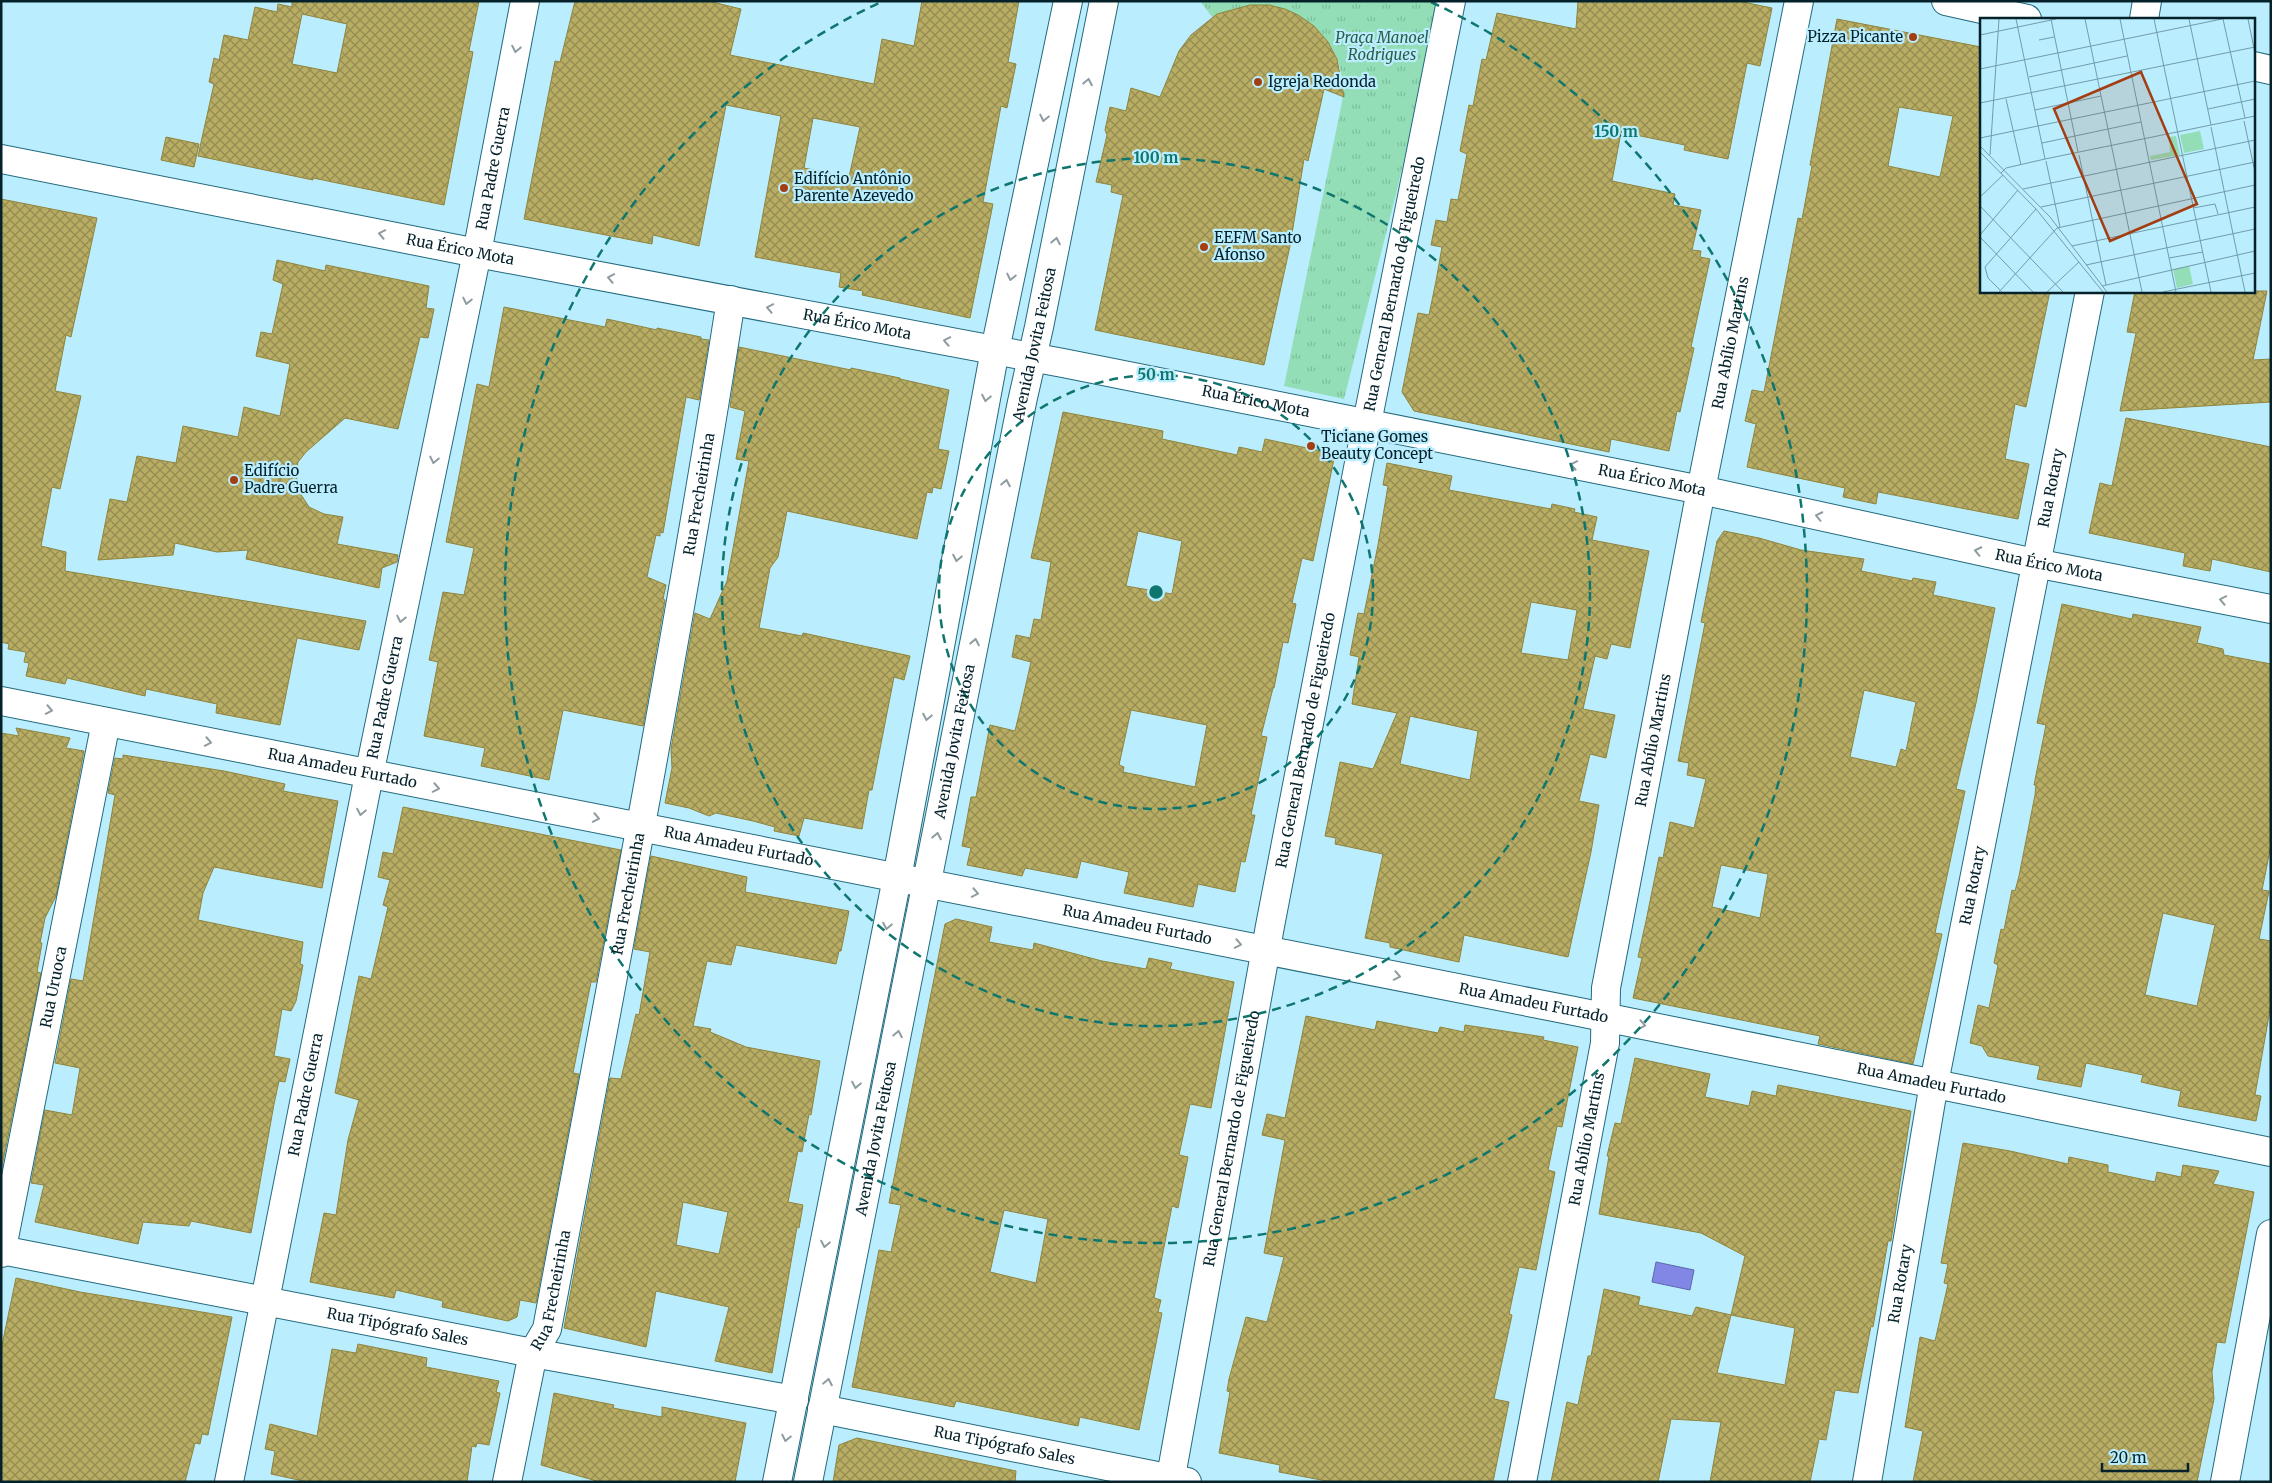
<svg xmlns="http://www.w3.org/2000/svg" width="2272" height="1483" font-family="Merriweather,serif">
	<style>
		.park { fill: url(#park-tufts) }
		.water { fill: #8286e5; stroke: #5c68ad }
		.building { fill: url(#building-cross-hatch); stroke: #90843b; fill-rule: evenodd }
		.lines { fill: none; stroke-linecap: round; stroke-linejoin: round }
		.minor-casing { stroke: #236a7e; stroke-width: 30 }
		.tertiary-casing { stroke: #236a7e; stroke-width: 30 }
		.primary-casing { stroke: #236a7e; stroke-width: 30 }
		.minor { stroke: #fff; stroke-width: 28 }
		.tertiary { stroke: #fff; stroke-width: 28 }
		.primary { stroke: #fff; stroke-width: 28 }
		.oneway { stroke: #8e9ca0 }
		.ring { fill: none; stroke: #0f766e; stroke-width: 2.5; stroke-dasharray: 9 6 }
		.poi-dot { fill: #a33e13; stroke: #baedfe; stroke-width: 2 }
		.labels { text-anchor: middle; stroke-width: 4.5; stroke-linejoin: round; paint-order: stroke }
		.poi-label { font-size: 15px; fill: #05222b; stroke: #baedfe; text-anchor: start }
		.park-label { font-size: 15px; font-style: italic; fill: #2c5d45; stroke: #baedfe }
		.street-label { font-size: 15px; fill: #05222b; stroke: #baedfe }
		.inset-road { fill: none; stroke: #729caa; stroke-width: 1 }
		.view { fill: #a33e13; fill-opacity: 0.15; stroke: #a33e13; stroke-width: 2.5 }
		.inset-edge { fill: none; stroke: #05222b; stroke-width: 2.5 }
		.centre { fill: #0f766e; stroke: #baedfe; stroke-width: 2.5 }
		.ring-label { font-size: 15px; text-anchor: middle; font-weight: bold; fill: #0f766e; stroke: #baedfe; stroke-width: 4.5; stroke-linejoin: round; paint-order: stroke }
	</style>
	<defs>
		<pattern id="park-tufts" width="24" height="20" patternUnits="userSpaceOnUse" patternTransform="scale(1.25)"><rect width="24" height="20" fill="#93deb6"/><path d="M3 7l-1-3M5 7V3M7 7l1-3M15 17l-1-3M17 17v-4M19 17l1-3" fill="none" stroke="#7dbe9d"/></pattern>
		<pattern id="building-cross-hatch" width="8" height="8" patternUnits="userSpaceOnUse" patternTransform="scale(1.25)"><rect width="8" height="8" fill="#b9ad64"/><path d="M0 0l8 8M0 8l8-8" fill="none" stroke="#948c53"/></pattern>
	</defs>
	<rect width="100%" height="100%" fill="#baedfe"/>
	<path class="park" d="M1200 1H1441L1396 194 1344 399 1284 386 1343 97C1343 80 1341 63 1332 48 1309 8 1251 0 1212 17Z"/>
	<path class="water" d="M1656 1262 1694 1270 1690 1290 1652 1282Z"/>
	<path class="building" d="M292 1H479L469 51 473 52 444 205 313 178V180L198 156 214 84 209 82 214 58 219 60 224 35 248 40 255 7 277 12 278 4 292 7ZM302 14 347 24 337 73 292 64Z
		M575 1H708L741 9 730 55 874 84 882 39 914 46 922 1H1019L1008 62 1016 64 1007 108 1001 106 983 202 993 204 970 318 862 295 863 291 839 287 841 273 755 257 781 116 726 105 699 246 653 235 652 244 524 219 555 61 560 62ZM813 118 860 127 849 177 804 168Z
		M1578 1H1738L1772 8 1760 66 1747 63 1728 159 1684 150 1685 145 1621 132 1612 181 1675 194 1673 205 1701 210 1692 250 1701 251 1700 257 1710 259 1691 347 1694 348 1680 412 1677 411 1669 451 1611 439 1609 452 1414 411 1402 392 1418 313 1429 315 1436 281 1442 247 1431 245 1436 220 1447 222 1451 199 1458 200 1467 154 1460 151 1469 105 1473 106 1482 59 1486 60 1497 13 1576 29Z
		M1250 5H1269L1285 9 1298 15 1314 26 1328 42 1337 59 1344 97 1324 89 1308 161 1304 159 1290 246 1264 365 1095 330 1123 195 1111 192 1112 185 1096 182 1107 135 1105 130 1110 107 1126 111 1131 88 1160 97 1179 51 1191 35 1217 14Z
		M1837 19 1981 47V291H2050L2026 407 2015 404 2005 459 2029 464 2018 519 1878 492 1876 504 1843 497 1845 488 1747 467 1756 424 1745 421 1752 390 1764 392 1798 218 1802 219 1812 166 1810 165ZM1899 107 1953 116 1940 177 1888 166Z
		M166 137 199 144 194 167 161 160Z
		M1 199 97 218 71 337 66 335 55 391 81 396 60 489 52 487 41 546 66 552 65 571 366 621 359 650 297 638 280 725 216 713 217 704 146 689 145 696 67 678 65 684 26 676 29 663 24 662 26 652 8 649 9 644 1 642Z
		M277 260 325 271 326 265 429 286 426 308 434 309 428 338 420 337 398 429 345 418 306 452 298 462 296 472 298 490 309 507 324 514 343 517 337 544 398 555 397 562 382 568 379 588 246 559 248 550 217 552 175 543 173 555 98 560 110 499 127 502 137 456 176 463 183 426 238 437 244 407 280 416 290 364 256 356 261 332 272 334 283 284 273 280Z
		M2135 291H2267L2253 360 2271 359V402L2120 411 2136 333 2127 332Z
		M504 307 605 327 607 319 657 330V328L701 337V339L709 340 699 400 686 397 663 533 660 532V536L656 535 647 577 666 585 663 599 665 600 643 726 563 710 549 780 481 766 485 748 424 736 438 662 429 660 443 592 464 595 474 548 446 542 477 384 489 387Z
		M739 347 851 370V368L900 378V379L949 390 938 449 949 451 941 489 933 487 932 493 927 492 917 539 787 511 778 557 770 568 759 628 802 636 803 633 910 656 904 680 894 677 872 790H869L862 829 804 818 799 836 774 831 775 827 753 821 716 813 709 816 689 808 665 803 672 768 671 749 695 613 710 619 727 581 749 461 736 459 745 411 730 407Z
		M1063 412 1163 431 1162 439 1237 455 1239 447 1262 452 1265 439 1335 454 1313 561 1302 558 1292 603 1296 604 1288 643 1283 642 1274 688H1273L1261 736 1267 737 1251 815H1255L1245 862 1241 861 1235 892 1198 884 1193 907 1124 893 1129 872 1081 861 1077 878 1025 868 1022 876 967 865 971 848 962 846 971 797H976L990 725 1015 731 1021 706 1031 662 1012 657 1016 635 1030 638 1034 619 1041 620 1051 562 1031 558ZM1138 531 1182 541 1172 594 1126 586ZM1131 710 1207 725 1195 787 1123 772 1124 767 1119 765Z
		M2126 418 2271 447V572L2212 559 2210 571 2183 566 2185 553 2089 533 2100 483 2112 486Z
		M1387 463 1452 476 1449 490 1551 509 1552 504 1575 509 1574 512 1597 517 1592 540 1649 551 1630 648 1611 644 1607 659 1595 656 1583 709 1615 715 1606 758 1590 754 1579 801 1599 805 1591 852 1568 957 1464 935 1459 962 1390 947V943L1365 938 1383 854 1335 844 1336 838 1325 836 1340 762 1373 769 1397 713 1352 704 1359 657 1350 655 1358 613 1364 614 1378 545 1388 486 1383 485ZM1531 602 1577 610 1568 660 1521 653ZM1410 716 1478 731 1470 780 1400 764Z
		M1724 531 1759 538 1801 550 1864 559 1861 571 1912 581 1913 578 1936 582 1933 595 1995 608 1976 703 1956 789 1965 791 1935 933 1942 934 1913 1064 1818 1044 1820 1036 1633 998 1642 958 1638 957 1646 921 1659 857 1663 858 1670 822 1694 828 1706 779 1687 775 1689 763 1678 761 1705 623 1701 622 1717 541ZM1864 690 1916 702 1906 751 1901 749 1896 767 1850 757ZM1721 865 1768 874 1760 918 1712 907Z
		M2062 604 2132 619 2133 614 2201 627 2197 643 2223 649 2224 655 2271 664V845L2262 890 2269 891 2259 939 2271 941V1004L2255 1095 2261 1096 2256 1121 2178 1106 2181 1091 2141 1082 2143 1075 2086 1063 2081 1087 2037 1079 2040 1066 1988 1056 1982 1046 1970 1043 1978 1005 1989 1008 1998 965 1994 963 2001 929 2004 930 2012 890 2015 891 2019 876 2035 795 2036 785H2034L2046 725 2037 723ZM2163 913 2215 925 2197 1006 2145 995Z
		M16 728 70 738 66 748 84 751 56 896 45 918 40 943H42L37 972 41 973 1 1171V733L19 736Z
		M123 755 224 771 285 784 283 791 338 801 322 888 214 867 203 893 198 920 303 942 300 964 303 965 296 1001 291 1011 282 1009 274 1056 290 1059 285 1082 279 1081 274 1104 251 1233 191 1221 189 1226 143 1222 138 1244 35 1222 44 1185 31 1183 45 1110 72 1115 80 1068 55 1063 71 979 83 981 115 795 108 793 115 758 123 759Z
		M403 807 621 850 596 982H591L573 1073 579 1074 536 1303 520 1300 517 1317 508 1321 442 1307 443 1301 396 1290 394 1298 310 1282 324 1213 336 1215 348 1140 359 1100 335 1093 359 976 371 979 388 907 383 905 390 880 378 877 383 852 393 854Z
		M651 856 747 877 745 892 849 911 841 951H839L836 964 736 945 731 965 707 961 693 1026 711 1029 710 1032 746 1047 820 1061 811 1115 809 1114 802 1152 798 1151 788 1202 803 1205 799 1228 797 1227 772 1373 715 1361 729 1307 656 1291 646 1347 564 1328 610 1078 621 1079 636 1014 639 1015 650 952 634 949ZM683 1202 728 1212 719 1254 676 1245Z
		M956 919 992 927 989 942 1033 950 1034 943 1102 961 1146 969 1149 958 1172 963 1170 969 1234 982 1211 1108 1190 1104 1179 1155 1188 1157 1178 1208 1172 1206 1154 1298 1161 1300 1158 1312 1162 1313 1139 1430 1080 1417 1078 1426 956 1401 954 1407 852 1387 879 1250 891 1252 901 1205 889 1203 945 924ZM1004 1210 1048 1219 1036 1283 990 1272Z
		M1306 1016 1375 1030 1377 1021 1438 1033 1440 1027 1464 1032 1465 1025 1544 1037 1543 1040 1578 1047 1562 1127 1557 1126 1548 1170 1555 1172 1536 1270 1519 1267 1509 1314 1512 1315 1494 1399 1509 1402 1493 1482H1332L1279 1472 1280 1465 1219 1453 1230 1392 1227 1391 1229 1379 1246 1317 1267 1322 1284 1257 1264 1253 1285 1140 1262 1135 1267 1114 1285 1118Z
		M1635 1058 1710 1074 1705 1097 1749 1106 1752 1091 1776 1096 1778 1085 1911 1111 1891 1241H1888L1873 1327 1871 1326 1858 1393 1835 1390 1826 1440 1819 1439 1810 1482H1710L1721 1422 1671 1419 1658 1482H1551L1567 1402 1578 1405 1588 1356H1591L1604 1289 1640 1297 1638 1305 1692 1316 1696 1307 1731 1315 1717 1373 1785 1385 1795 1328 1731 1315 1745 1256 1701 1233 1599 1214 1609 1156H1607L1615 1123 1621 1124Z
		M1963 1143 2010 1151 2068 1164 2069 1157 2108 1165V1172L2155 1182 2157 1172 2181 1177 2183 1165 2219 1171 2213 1184 2254 1192 2225 1343 2217 1342 2212 1372 2214 1399 2197 1482H1913L1923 1431 1905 1427 1920 1337 1935 1341 1948 1284 1944 1283 1948 1264 1941 1263Z
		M16 1278 80 1292 232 1317 208 1435 202 1434 200 1444 195 1443 185 1482H1V1350Z
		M358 1344 427 1358 426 1367 499 1381 496 1392 500 1393 489 1445 477 1443 476 1447 472 1446 467 1482H308L271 1474 275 1451 265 1449 270 1424 317 1436 332 1349 356 1353Z
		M554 1393 614 1405 613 1408 662 1417V1407L746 1423 735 1482H600L541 1465Z
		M857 1438 1016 1471 1015 1482H833L839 1445Z"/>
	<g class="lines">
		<g class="minor-casing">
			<g id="minor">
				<path d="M2144 19 2147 1"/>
				<path id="s1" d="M1 1250 533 1353 794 1400"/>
				<path id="s2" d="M1 1253 106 722"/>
				<path id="s3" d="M822 1409 1187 1482"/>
				<path id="s4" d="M229 1482 369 775 477 253 525 1"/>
				<path id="s5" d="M507 1482 533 1353 547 1329C611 987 677 644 731 300"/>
				<path id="s6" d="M1522 1482 1605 1043 1606 988 1701 490 1799 1"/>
				<path id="s7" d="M1867 1482 1934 1083 2090 291"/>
				<path d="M2225 1482 2271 1234"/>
			</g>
		</g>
		<g class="tertiary-casing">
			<g id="tertiary">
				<path d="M1946 1 2027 19"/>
				<path d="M2253 66 2271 70"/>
				<path id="s8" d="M1 159 477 253 1063 363 1701 490 2035 563 2271 609"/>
				<path id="s9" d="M1 701 1574 1011 2271 1152"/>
				<path id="s10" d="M1170 1482 1270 926 1359 463 1451 1"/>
			</g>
		</g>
		<g class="primary-casing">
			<g id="primary">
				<path d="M777 1482 897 878 995 350 1068 1"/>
				<path id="s11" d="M808 1482 1022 402 1039 327 1104 1"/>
			</g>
		</g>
		<use href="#minor" class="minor"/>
		<use href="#tertiary" class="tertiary"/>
		<use href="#primary" class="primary"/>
	</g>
	<defs><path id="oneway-chevron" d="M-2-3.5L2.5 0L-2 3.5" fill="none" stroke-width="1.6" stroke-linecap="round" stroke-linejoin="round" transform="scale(1.25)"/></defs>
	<g class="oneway">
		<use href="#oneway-chevron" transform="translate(516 49) rotate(101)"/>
		<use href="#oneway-chevron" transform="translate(1088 82) rotate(-79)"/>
		<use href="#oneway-chevron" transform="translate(1044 118) rotate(102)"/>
		<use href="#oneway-chevron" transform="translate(382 234) rotate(-169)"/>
		<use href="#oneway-chevron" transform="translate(1056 241) rotate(-79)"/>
		<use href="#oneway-chevron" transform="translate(1011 277) rotate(102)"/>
		<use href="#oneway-chevron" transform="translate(611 278) rotate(-169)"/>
		<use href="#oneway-chevron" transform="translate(467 301) rotate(102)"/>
		<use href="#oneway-chevron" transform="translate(770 308) rotate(-169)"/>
		<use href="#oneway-chevron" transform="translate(947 341) rotate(-169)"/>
		<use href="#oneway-chevron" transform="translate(986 398) rotate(101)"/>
		<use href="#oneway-chevron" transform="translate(434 460) rotate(102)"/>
		<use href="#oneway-chevron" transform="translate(1574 465) rotate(-169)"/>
		<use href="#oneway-chevron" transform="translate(1006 483) rotate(-79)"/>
		<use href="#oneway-chevron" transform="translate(1819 516) rotate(-168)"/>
		<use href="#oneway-chevron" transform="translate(1978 551) rotate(-168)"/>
		<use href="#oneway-chevron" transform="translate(957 558) rotate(101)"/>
		<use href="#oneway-chevron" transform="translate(2223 600) rotate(-169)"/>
		<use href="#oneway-chevron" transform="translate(401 619) rotate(102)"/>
		<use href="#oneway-chevron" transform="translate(975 642) rotate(-79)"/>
		<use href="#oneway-chevron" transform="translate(49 710) rotate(11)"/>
		<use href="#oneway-chevron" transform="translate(927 717) rotate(101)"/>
		<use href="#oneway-chevron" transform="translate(208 742) rotate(11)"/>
		<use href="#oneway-chevron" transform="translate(436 788) rotate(11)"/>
		<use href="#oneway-chevron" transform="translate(361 812) rotate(101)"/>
		<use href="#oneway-chevron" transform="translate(596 818) rotate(11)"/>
		<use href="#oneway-chevron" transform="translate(937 836) rotate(-79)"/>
		<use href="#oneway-chevron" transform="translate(975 893) rotate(11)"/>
		<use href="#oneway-chevron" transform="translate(887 926) rotate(101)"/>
		<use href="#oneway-chevron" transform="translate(1238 944) rotate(11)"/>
		<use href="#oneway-chevron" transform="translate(1397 976) rotate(11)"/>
		<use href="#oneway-chevron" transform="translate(1642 1025) rotate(11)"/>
		<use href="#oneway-chevron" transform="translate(898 1034) rotate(-79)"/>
		<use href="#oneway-chevron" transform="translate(856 1085) rotate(101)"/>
		<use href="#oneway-chevron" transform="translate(825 1244) rotate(101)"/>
		<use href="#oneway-chevron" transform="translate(828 1382) rotate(-79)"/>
		<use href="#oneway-chevron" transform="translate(786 1438) rotate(102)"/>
	</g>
	<g class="ring">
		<circle cx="1156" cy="592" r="217"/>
		<circle cx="1156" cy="592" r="434"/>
		<path d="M1431 2A651 651 0 1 1 881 2"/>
	</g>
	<g class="poi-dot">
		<circle cx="1913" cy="37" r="5"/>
		<circle cx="1258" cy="82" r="5"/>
		<circle cx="784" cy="188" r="5"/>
		<circle cx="1204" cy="247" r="5"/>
		<circle cx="1311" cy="446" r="5"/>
		<circle cx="234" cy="480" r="5"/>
	</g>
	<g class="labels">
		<g class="poi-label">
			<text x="1903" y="42" text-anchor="end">Pizza Picante</text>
			<text x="1268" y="87">Igreja Redonda</text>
			<text x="794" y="184">Edifício Antônio<tspan x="794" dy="17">Parente Azevedo</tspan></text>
			<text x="1214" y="243">EEFM Santo<tspan x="1214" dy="17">Afonso</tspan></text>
			<text x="1321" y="442">Ticiane Gomes<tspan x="1321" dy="17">Beauty Concept</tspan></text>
			<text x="244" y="476">Edifício<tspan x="244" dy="17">Padre Guerra</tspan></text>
		</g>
		<g class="park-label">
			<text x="1382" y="43">Praça Manoel<tspan x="1382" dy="17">Rodrigues</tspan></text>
		</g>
		<g class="street-label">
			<text dy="5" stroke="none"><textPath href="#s4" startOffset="1340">Rua Padre Guerra</textPath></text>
			<text dy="5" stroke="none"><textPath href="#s8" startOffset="468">Rua Érico Mota</textPath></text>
			<text dy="5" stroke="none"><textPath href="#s10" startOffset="1219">Rua General Bernardo de Figueiredo</textPath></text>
			<text dy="5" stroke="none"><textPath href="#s8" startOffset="872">Rua Érico Mota</textPath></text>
			<text dy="5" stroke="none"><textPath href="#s6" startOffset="1159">Rua Abílio Martins</textPath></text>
			<text dy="5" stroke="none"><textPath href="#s11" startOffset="1160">Avenida Jovita Feitosa</textPath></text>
			<text dy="5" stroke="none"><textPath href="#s8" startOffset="1278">Rua Érico Mota</textPath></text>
			<text dy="5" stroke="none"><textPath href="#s8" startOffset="1682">Rua Érico Mota</textPath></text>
			<text dy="5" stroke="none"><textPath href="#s7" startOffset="1011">Rua Rotary</textPath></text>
			<text dy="5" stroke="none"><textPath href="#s5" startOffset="1008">Rua Frecheirinha</textPath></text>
			<text dy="5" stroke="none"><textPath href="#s8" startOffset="2088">Rua Érico Mota</textPath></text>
			<text dy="5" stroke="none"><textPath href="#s4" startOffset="800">Rua Padre Guerra</textPath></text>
			<text dy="5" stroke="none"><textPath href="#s11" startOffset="755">Avenida Jovita Feitosa</textPath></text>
			<text dy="5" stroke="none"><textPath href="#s10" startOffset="754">Rua General Bernardo de Figueiredo</textPath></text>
			<text dy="5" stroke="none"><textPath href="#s6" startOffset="754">Rua Abílio Martins</textPath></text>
			<text dy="5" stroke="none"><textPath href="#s9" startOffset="348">Rua Amadeu Furtado</textPath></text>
			<text dy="5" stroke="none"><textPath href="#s9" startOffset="752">Rua Amadeu Furtado</textPath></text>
			<text dy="5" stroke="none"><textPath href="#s7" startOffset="606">Rua Rotary</textPath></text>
			<text dy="5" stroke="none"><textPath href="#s5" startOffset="602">Rua Frecheirinha</textPath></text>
			<text dy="5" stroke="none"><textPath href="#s9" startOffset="1158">Rua Amadeu Furtado</textPath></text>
			<text dy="5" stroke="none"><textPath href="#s2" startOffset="271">Rua Uruoca</textPath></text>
			<text dy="5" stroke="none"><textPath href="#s9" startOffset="1562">Rua Amadeu Furtado</textPath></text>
			<text dy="5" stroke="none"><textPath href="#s9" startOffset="1968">Rua Amadeu Furtado</textPath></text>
			<text dy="5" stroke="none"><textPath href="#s4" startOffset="395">Rua Padre Guerra</textPath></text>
			<text dy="5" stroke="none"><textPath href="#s11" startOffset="350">Avenida Jovita Feitosa</textPath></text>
			<text dy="5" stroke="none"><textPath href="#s10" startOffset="349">Rua General Bernardo de Figueiredo</textPath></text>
			<text dy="5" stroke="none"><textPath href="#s6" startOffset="349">Rua Abílio Martins</textPath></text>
			<text dy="5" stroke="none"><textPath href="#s7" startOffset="201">Rua Rotary</textPath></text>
			<text dy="5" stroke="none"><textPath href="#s5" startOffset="198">Rua Frecheirinha</textPath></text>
			<text dy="5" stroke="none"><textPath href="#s1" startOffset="404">Rua Tipógrafo Sales</textPath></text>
			<text dy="5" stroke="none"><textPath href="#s3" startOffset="186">Rua Tipógrafo Sales</textPath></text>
		</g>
	</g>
	<g transform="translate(1980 18)">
		<rect width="275" height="275" fill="#baedfe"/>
		<path d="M220 113 224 131 204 135 200 117Z" fill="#93deb6"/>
		<path d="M196 118 200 137 171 142 170 138 190 134 189 119ZM209 248 213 266 197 270 193 251Z" fill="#93deb6"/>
		<path class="inset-road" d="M36 1 65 141M71 1 98 134M105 1 162 274M140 1 196 274M174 1 231 274M209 1 231 107M243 1 265 100M268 1 275 35M0 17 76 1M59 22 74 19M0 51 242 1M49 59 147 38M26 81 41 147M0 85 275 29M228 91 275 81M55 92 121 78M264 103 275 154M231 109 265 274M0 120 275 63M62 125 161 104M0 128 70 199 127 274M0 134 56 191 123 274M10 137 19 1M99 137 126 267M66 143 80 209M21 155 26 150 65 141 275 98M43 171 275 122M0 179 23 157M0 188 83 274M61 189 275 144M213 190 235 186 238 196M0 217 38 172M0 219 53 274M92 228 275 189M189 240 223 234M106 247 275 211M122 268 275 233M19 274 77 210 275 167M22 274 8 260 5 249 56 191M67 274 99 244M183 274 275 255"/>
		<path class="view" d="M161 54 217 186 130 223 74 91Z"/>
		<rect width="275" height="275" class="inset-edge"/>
	</g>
	<circle cx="1156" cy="592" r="8" class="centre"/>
	<g class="ring-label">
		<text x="1616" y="137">150 m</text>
		<text x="1156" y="163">100 m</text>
		<text x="1156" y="380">50 m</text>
	</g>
	<rect width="2272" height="1483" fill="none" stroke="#05222b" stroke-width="5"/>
	<path d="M2102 1463v8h86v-8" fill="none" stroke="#05222b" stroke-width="2.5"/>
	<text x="2110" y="1463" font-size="15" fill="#05222b" stroke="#baedfe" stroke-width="4" paint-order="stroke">20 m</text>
</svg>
